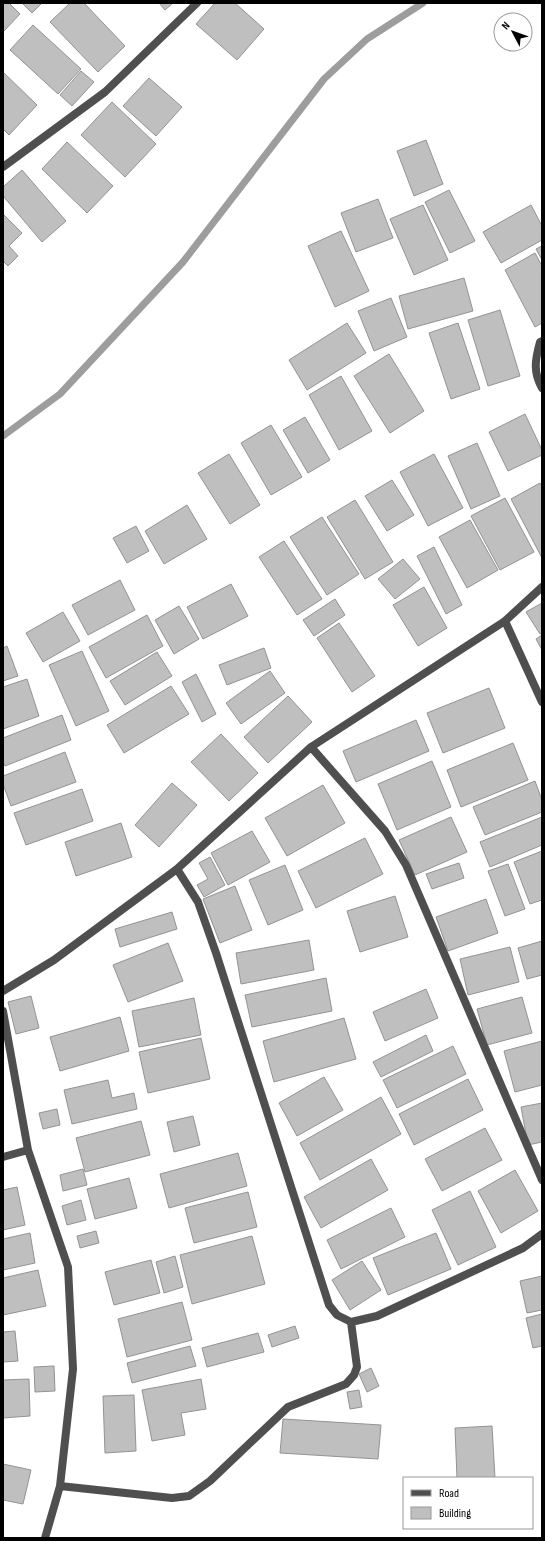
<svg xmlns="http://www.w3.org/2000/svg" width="545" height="1541" font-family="'Sofia Sans Condensed',sans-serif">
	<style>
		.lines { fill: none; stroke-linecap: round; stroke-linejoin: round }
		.stream { stroke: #9d9d9d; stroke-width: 7 }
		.building { fill: #bfbfbf; stroke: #939393 }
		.street { stroke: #4f4f4f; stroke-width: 8 }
	</style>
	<rect width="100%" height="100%" fill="#fff"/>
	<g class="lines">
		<path class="stream" d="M3 436 60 394 183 262 324 79 367 39 423 3"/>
	</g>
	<path class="building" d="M3 3H9L20 14 3 32Z
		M22 3H42L32 13Z
		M70 3H84L125 46 98 72 50 22Z
		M159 3H173L165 10Z
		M215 3H235L264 29 237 60 196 24Z
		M33 25 81 69 58 94 10 50Z
		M81 71 94 82 72 106 60 95Z
		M3 72 37 105 9 135 3 129Z
		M149 78 182 107 156 136 123 106Z
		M112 102 156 144 125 177 81 135Z
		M426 140 443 184 414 196 397 151Z
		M67 142 113 186 87 213 42 169Z
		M22 170 66 221 42 242 3 196V187Z
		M449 190 475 241 450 253 425 202Z
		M378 199 393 238 356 252 341 213Z
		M423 205 448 260 414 275 390 219Z
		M531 205 542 226V240L501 263 483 232Z
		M3 214 22 233 9 246 18 256 8 266 3 261Z
		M341 231 369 291 335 307 308 246Z
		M542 246V260L536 249Z
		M535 253 542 266V323L535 327 505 270Z
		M464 278 473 311 408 329 399 296Z
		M391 298 407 337 374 351 358 311Z
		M500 310 520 376 488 386 468 320Z
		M347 323 366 353 307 390 289 360Z
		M458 323 480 389 451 399 429 333Z
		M389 354 424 411 390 433 354 376Z
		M341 376 372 431 339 450 309 395Z
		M525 414 542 450V455L508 471 489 432Z
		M305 417 330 460 308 473 283 430Z
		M271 425 302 477 271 495 241 443Z
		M477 443 500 496 471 509 448 456Z
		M229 454 260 505 230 524 198 473Z
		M434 454 463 508 428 526 400 472Z
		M392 480 414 515 387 531 365 496Z
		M540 483 542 487V558L511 499Z
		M505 498 534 552 500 570 471 516Z
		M355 500 393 562 365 579 327 517Z
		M187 505 207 539 164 564 145 531Z
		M322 517 359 574 327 595 290 537Z
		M470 520 498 570 467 588 439 537Z
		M136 526 149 551 127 563 113 538Z
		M284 541 322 599 297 615 259 557Z
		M434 547 462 605 446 614 417 556Z
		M403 559 420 579 395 599 378 579Z
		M120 580 135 610 88 635 72 605Z
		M231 584 248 616 203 639 187 607Z
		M424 587 447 628 418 646 393 605Z
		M335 599 345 615 314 636 303 620Z
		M542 603V633L540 634 526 612Z
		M179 606 199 639 174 654 155 620Z
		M63 612 80 641 43 662 26 633Z
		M147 615 163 646 106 678 89 647Z
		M339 623 375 676 352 692 317 638Z
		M542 635V650L536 639Z
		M7 646 18 676 3 681V648Z
		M264 648 271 668 227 685 219 665Z
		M82 651 109 711 76 726 49 665Z
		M157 652 172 676 125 705 110 681Z
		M270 671 285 693 241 724 226 703Z
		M196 674 216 714 202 722 182 682Z
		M27 679 39 716 3 729V687Z
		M171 686 189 714 124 753 107 725Z
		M489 688 505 728 443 753 427 713Z
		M288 696 312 722 268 763 244 737Z
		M62 715 71 740 5 766 3 762V738Z
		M416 720 429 751 356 782 343 751Z
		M221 734 258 773 229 801 191 762Z
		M513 743 528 780 461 807 447 770Z
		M65 752 76 782 11 806 3 784V776Z
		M432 761 451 807 397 830 378 784Z
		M535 781 542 800V812L485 835 473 807Z
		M172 783 197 805 159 847 135 825Z
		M323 785 345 823 287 856 265 818Z
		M82 789 93 821 26 845 14 813Z
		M451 817 467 852 415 875 399 840Z
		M542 817V845L490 867 480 842Z
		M121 823 132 857 76 876 65 842Z
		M252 831 270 862 228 885 211 853Z
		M365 838 383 874 316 908 298 871Z
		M542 851V900L530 904 514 862Z
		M210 857 225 885 204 897 197 885 208 879 199 863Z
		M459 863 464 878 432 889 426 874Z
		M508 864 525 909 505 916 488 871Z
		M285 865 303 910 268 925 249 880Z
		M235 886 252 930 220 943 203 899Z
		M395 896 408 937 360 952 347 911Z
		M486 899 498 933 448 951 436 917Z
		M172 912 177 929 120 947 115 929Z
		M309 940 314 970 241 984 236 953Z
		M542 941V975L527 979 518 948Z
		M168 943 183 981 128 1002 113 965Z
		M510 947 519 982 468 995 460 959Z
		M326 978 332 1011 252 1027 245 995Z
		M426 989 438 1018 385 1041 373 1012Z
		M31 996 39 1028 16 1034 8 1002Z
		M522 997 532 1033 487 1045 477 1009Z
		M194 998 201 1035 139 1047 132 1011Z
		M120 1017 129 1051 60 1071 50 1037Z
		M344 1018 356 1059 274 1082 263 1041Z
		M426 1035 433 1051 381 1077 373 1062Z
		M201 1038 210 1079 148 1093 139 1052Z
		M542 1041V1085L515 1092 504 1051Z
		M453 1046 466 1074 397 1108 383 1080Z
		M324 1077 343 1110 297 1136 279 1103Z
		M468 1079 483 1110 414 1145 399 1114Z
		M108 1080 112 1098 134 1093 137 1109 72 1124 64 1090Z
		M381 1097 401 1134 320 1180 300 1143Z
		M542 1103V1142L528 1145 521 1107Z
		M57 1109 60 1125 43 1129 39 1113Z
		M193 1116 200 1145 174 1152 167 1122Z
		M141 1121 150 1155 85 1172 76 1138Z
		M485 1128 502 1160 442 1191 425 1159Z
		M238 1153 247 1186 169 1208 160 1174Z
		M371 1159 388 1190 321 1228 304 1197Z
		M83 1169 87 1185 63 1191 60 1175Z
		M515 1170 538 1211 501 1233 478 1191Z
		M129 1178 137 1208 95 1219 87 1189Z
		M17 1187 25 1225 3 1230V1190Z
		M470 1191 496 1247 458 1265 432 1210Z
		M248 1192 257 1227 194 1243 185 1208Z
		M81 1200 86 1220 67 1225 62 1206Z
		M391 1208 405 1237 341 1269 327 1240Z
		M96 1231 99 1243 80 1248 77 1236Z
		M30 1233 35 1263 3 1270V1239Z
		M436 1233 451 1269 388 1295 373 1258Z
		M252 1236 265 1284 192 1304 180 1255Z
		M175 1256 183 1287 164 1293 156 1262Z
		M151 1260 160 1293 114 1305 105 1272Z
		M362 1261 381 1290 350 1310 332 1280Z
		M38 1270 46 1306 3 1315V1278Z
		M542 1276V1310L527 1313 520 1281Z
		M182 1302 192 1340 127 1357 118 1319Z
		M542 1314V1346L533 1348 526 1318Z
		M295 1326 299 1338 272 1347 268 1335Z
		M15 1331 18 1361 3 1362V1332Z
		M258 1333 264 1352 207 1367 202 1348Z
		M190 1346 196 1366 132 1383 127 1363Z
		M54 1366 55 1391 35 1392 34 1367Z
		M371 1368 379 1386 367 1392 359 1374Z
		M29 1379 30 1416 3 1418V1380Z
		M201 1379 206 1409 181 1413 185 1435 152 1441 142 1390Z
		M359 1390 362 1407 350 1409 347 1392Z
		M134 1395 136 1451 105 1453 103 1396Z
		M283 1419 381 1425 378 1459 280 1453Z
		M492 1426 495 1478H457L455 1428Z
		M3 1464 31 1470 23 1504 3 1500Z"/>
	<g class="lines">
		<path class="street" d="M3 167 105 92 197 3
			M542 341 540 342C535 360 533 372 542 388
			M505 621 542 702
			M311 747 385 831 406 865 542 1180
			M177 869 198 902 216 953 329 1305 337 1315 351 1322 377 1316 523 1248 542 1234
			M3 991 54 960 177 869 311 747 505 621 542 587
			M3 1011 28 1150 68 1267 73 1369 60 1486 45 1538
			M3 1157 28 1150
			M60 1486 172 1498 189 1496 210 1481 288 1407 346 1384 354 1375 357 1367 351 1322"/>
	</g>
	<rect width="545" height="1541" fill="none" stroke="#000000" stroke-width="8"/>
	<rect x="403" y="1477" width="130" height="52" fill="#ffffff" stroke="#999999"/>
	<rect x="411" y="1490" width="20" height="6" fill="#4f4f4f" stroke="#999999"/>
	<text x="439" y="1497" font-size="12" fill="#000000">Road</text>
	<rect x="411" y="1507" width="20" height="12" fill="#bfbfbf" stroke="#999999"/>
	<text x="439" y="1517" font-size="12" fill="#000000">Building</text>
	<g transform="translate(513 32) rotate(311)"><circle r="19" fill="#ffffff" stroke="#999999"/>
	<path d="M0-3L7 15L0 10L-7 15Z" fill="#000000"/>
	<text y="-6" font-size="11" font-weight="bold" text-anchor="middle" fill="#000000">N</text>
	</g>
</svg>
